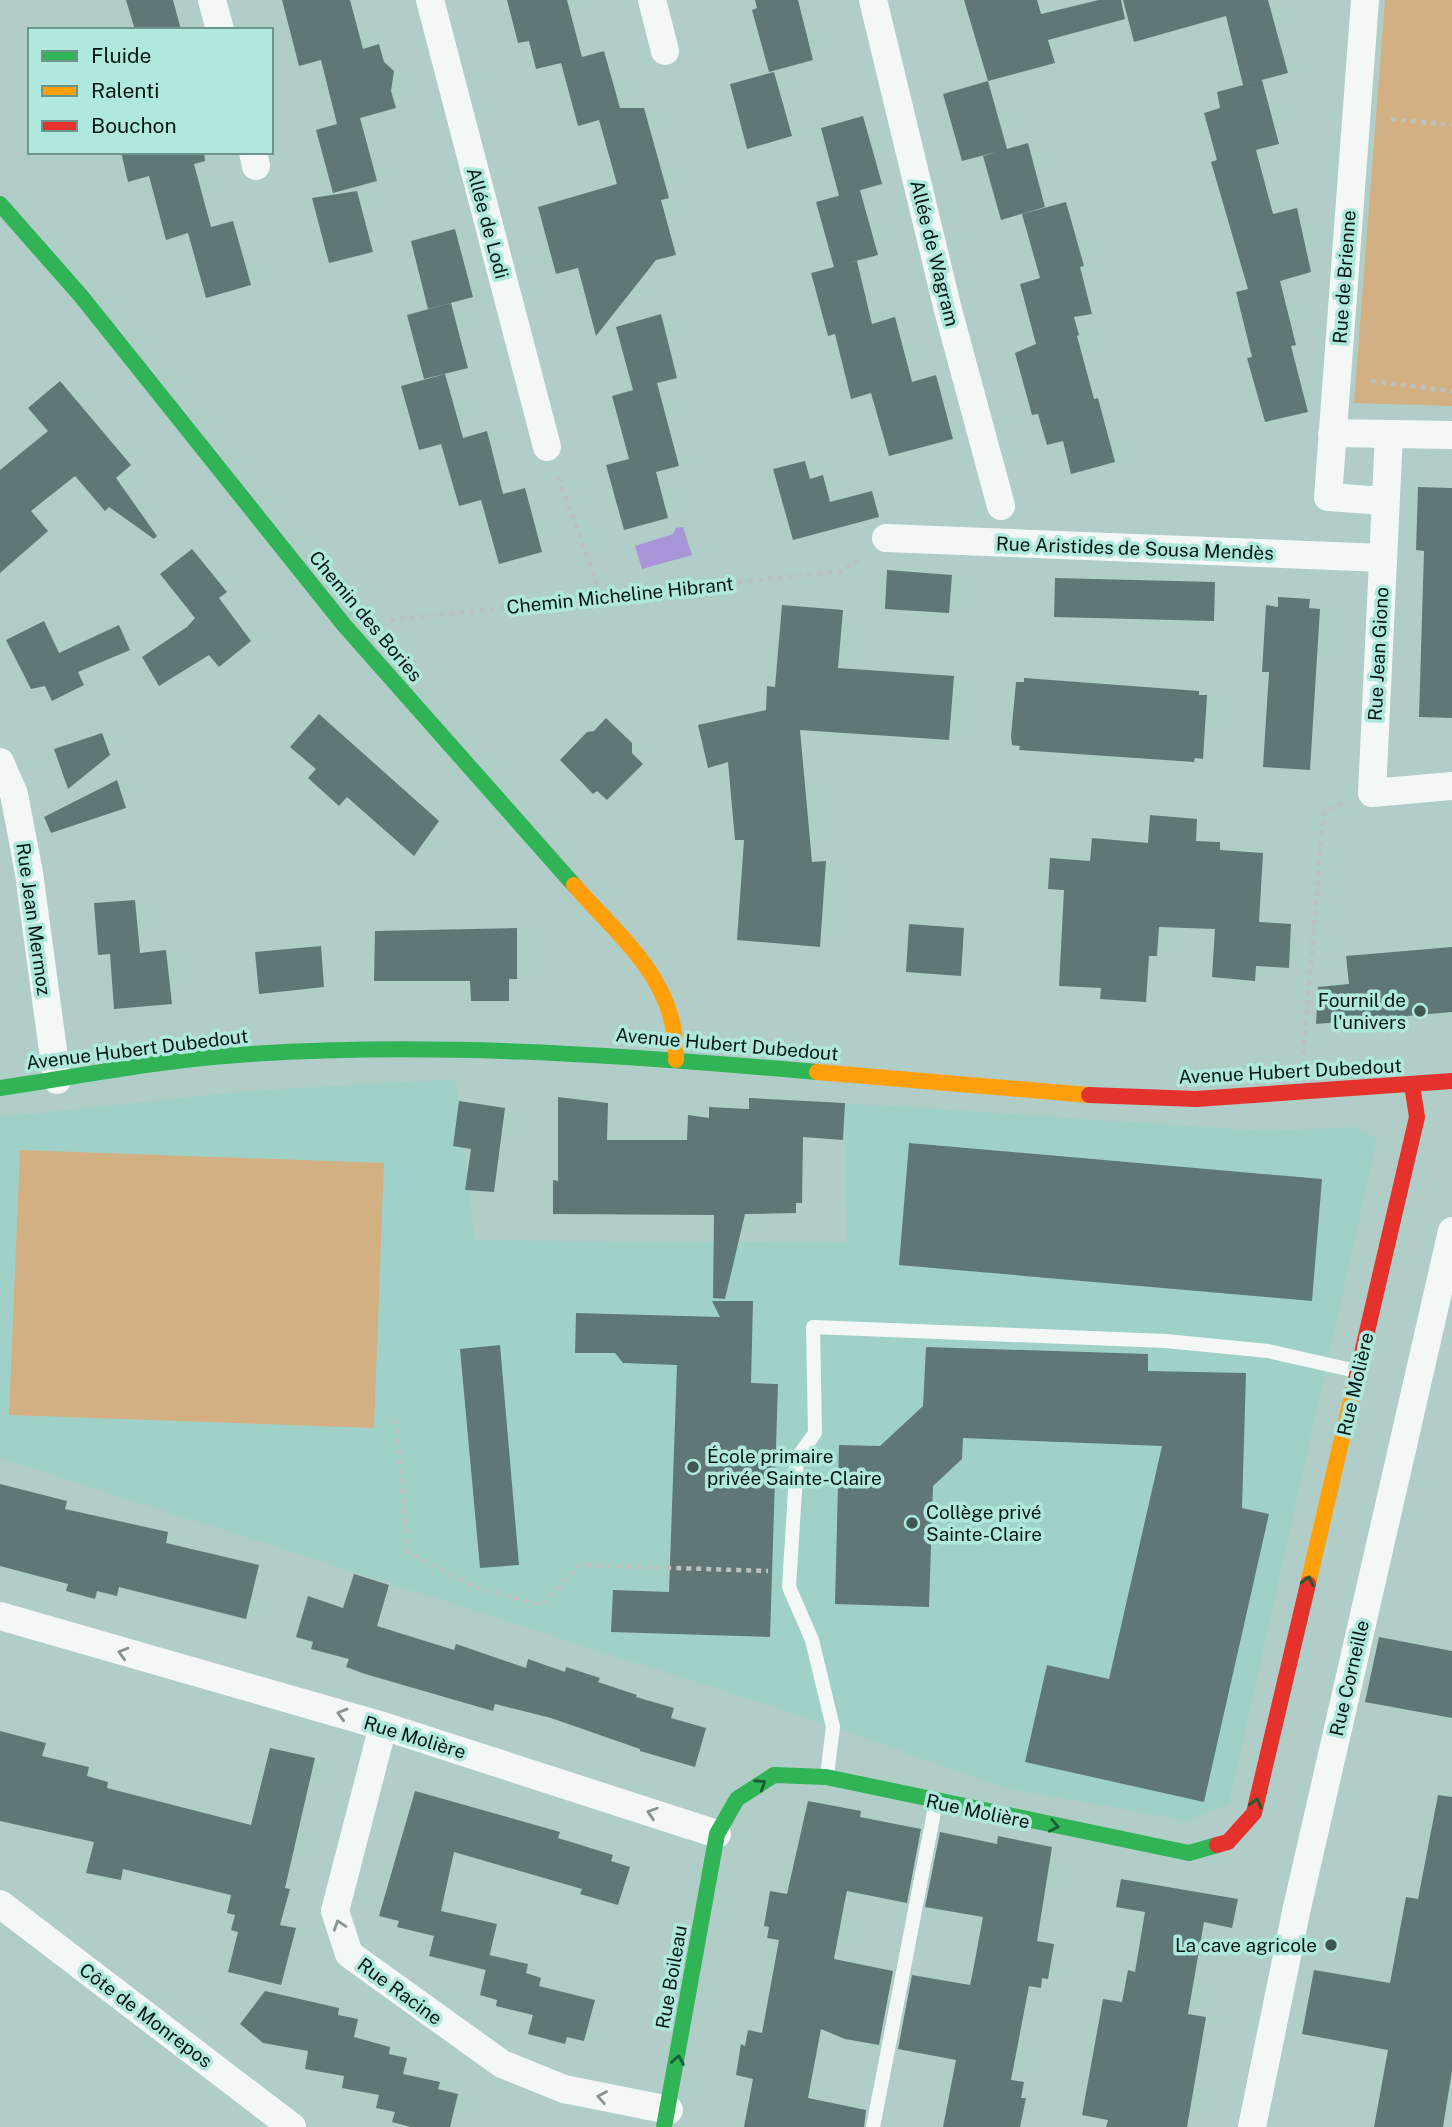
<svg xmlns="http://www.w3.org/2000/svg" width="1452" height="2127" font-family="'Public Sans',sans-serif">
	<style>
		.built { fill: #a0d1c8 }
		.green { fill: #d2b082 }
		.water { fill: #a895d7 }
		.building { fill: #5f7877 }
		.lines { fill: none; stroke-linecap: round; stroke-linejoin: round }
		.path { stroke: #bac3c1; stroke-width: 4.5; stroke-dasharray: 5 5; stroke-linecap: butt }
		.lane { stroke: #f3f8f7; stroke-width: 14 }
		.street { stroke: #f3f8f7; stroke-width: 28 }
		.fast { stroke: #30b455; stroke-width: 16 }
		.slow { stroke: #ff9f0a; stroke-width: 16 }
		.jam { stroke: #e5322d; stroke-width: 16 }
		.oneway { stroke: #175e32 }
		.oneway2 { stroke: #879391 }
		.poi-dot { fill: #405754; stroke: #b0e8dd; stroke-width: 2.5 }
		.labels { text-anchor: middle; stroke-width: 7; stroke-linejoin: round; paint-order: stroke }
		.street-label { font-size: 19px; fill: #031815; stroke: #b0e8dd }
		.poi-label { font-size: 19px; fill: #031815; stroke: #b0e8dd; text-anchor: end }
	</style>
	<rect width="100%" height="100%" fill="#b0cdc8"/>
	<path class="built" d="M456 1079 475 1240 847 1243 845 1103 1264 1131 1352 1127 1377 1139 1229 1804 1188 1821 1002 1787 820 1722 0 1458V1117L249 1091Z"/>
	<path class="green" d="M1385 0H1452V406L1354 403Z
		M20 1150 384 1163 374 1428 9 1415Z"/>
	<path class="water" d="M683 527 692 555 642 569 635 546 673 534 676 528Z"/>
	<path class="building" d="M126 0H173L181 30H135Z
		M282 0H350L363 49 379 44 384 62 394 71 391 91 396 108 360 118 377 181 333 193 316 130 337 124 321 60 299 66Z
		M507 0H567L582 57 604 51 620 108H644L669 198 661 200 676 255 656 260 596 336 578 268 556 274 538 207 617 184 599 120 578 126 561 63 536 69 529 41 518 43Z
		M755 0H798L813 60 769 72 752 10 757 8Z
		M964 0H1037L1041 14 1099 0H1121L1125 19 1048 40 1055 63 988 81Z
		M1123 0H1268L1288 73 1243 85 1226 16 1134 42Z
		M774 72 792 136 747 149 730 84Z
		M1262 80 1279 144 1256 150 1273 214 1297 208 1311 272 1280 281 1296 345 1291 346 1308 412 1265 422 1247 358 1252 357 1236 292 1248 289 1211 162 1217 160 1204 113 1220 108 1217 92Z
		M988 81 1007 149 1028 143 1045 207 1001 220 983 156 996 152 962 161 943 94Z
		M863 116 882 184 839 196 821 128Z
		M121 152H204L205 161 194 164 211 227 200 230 233 221 251 285 206 298 188 233 166 240 149 176 128 182Z
		M860 190 878 255 845 264 857 261 872 324 895 317 912 382 936 375 953 439 889 456 871 393 851 399 835 334 828 336 811 273 834 267 816 202Z
		M357 191 373 252 329 263 312 198Z
		M1066 202 1084 266 1080 267 1092 314 1074 317 1079 335 1077 336 1094 399 1098 398 1115 462 1071 474 1063 441 1047 445 1038 414 1032 415 1015 353 1036 344 1020 284 1040 278 1022 214Z
		M455 229 473 297 428 309 411 241Z
		M451 303 468 368 424 379 407 315Z
		M661 314 677 378 657 383 679 466 656 472 668 518 624 530 606 465 629 459 612 396 633 390 616 327Z
		M445 374 463 438 487 431 503 494 459 506 441 444 449 442 419 450 401 386Z
		M60 381 131 465 116 478 157 536 154 539 109 507 105 511 75 476 31 511 48 531 0 573V470L48 431 28 408Z
		M805 461 810 479 823 475 830 502 872 491 879 517 793 540 773 469Z
		M1418 487 1452 488V718L1419 717 1424 551 1416 550Z
		M525 488 542 552 499 564 481 500Z
		M192 549 227 592 219 598 251 641 219 667 209 655 159 686 142 657 187 627 195 618 160 574Z
		M887 570 952 575 949 613 885 609Z
		M1055 578 1215 582 1214 621 1054 617Z
		M1278 597 1310 599 1309 608 1320 609 1310 770 1263 767 1269 672H1262L1266 605 1278 607Z
		M782 605 843 610 838 668 954 676 949 740 800 730 812 862 826 861 820 947 737 940 744 840H735L728 762 708 768 698 725 766 710 767 686 775 687Z
		M44 621 59 653 119 625 130 650 78 672 84 685 52 701 45 686 31 689 6 640Z
		M1024 678 1199 691V695H1207L1203 759 1195 758 1194 762 1019 750 1020 746 1012 745 1011 736 1016 682H1024Z
		M319 714 439 821 414 856 347 797 339 806 308 778 316 769 290 747Z
		M606 718 632 743V753L643 764 607 800 597 791 593 794 560 760 587 732 594 731Z
		M102 733 110 755 68 789 54 749Z
		M117 780 126 808 51 833 44 817Z
		M1150 815 1197 819 1196 841 1220 842V850L1263 853 1259 922 1291 924 1289 968 1256 966 1255 981 1212 977 1215 929 1159 927 1157 956H1149L1146 1002 1100 999 1101 988 1059 986 1064 890 1048 889 1050 858 1090 861 1092 838 1148 843Z
		M135 900 140 953 166 950 172 1004 114 1009 110 954 98 955 94 903Z
		M909 924 964 928 961 976 906 972Z
		M517 928V979H509V1001H471L470 981H374L375 931Z
		M321 946 324 987 259 994 255 952Z
		M1452 947V1012L1316 1024 1318 987 1349 984 1346 956Z
		M558 1097 608 1103 607 1140H687L688 1115 709 1118V1107L749 1109V1098L845 1103 843 1140 803 1137 802 1203H796V1213L745 1214 725 1299 713 1298 714 1215 553 1214V1180L558 1181Z
		M459 1101 505 1108 494 1192 465 1190 471 1149 453 1146Z
		M909 1143 1322 1179 1312 1301 899 1265Z
		M712 1301H753L751 1383 778 1384 770 1637 611 1632 613 1590 669 1592 677 1365 623 1363 615 1353H575L576 1313 720 1317Z
		M500 1345 519 1565 480 1568 460 1349Z
		M926 1347 1148 1354V1371L1246 1373 1242 1508 1269 1514 1204 1802 1025 1762 1047 1665 1109 1679 1162 1446 963 1438 962 1459 933 1486 929 1607 835 1604 839 1445 880 1446 923 1406Z
		M0 1484 67 1501 65 1509 168 1532 166 1543 259 1565 246 1619 119 1587 117 1596 97 1591 95 1599 66 1591 68 1584 0 1566Z
		M354 1574 389 1585 377 1626 454 1650 456 1644 526 1668 528 1659 565 1672 566 1667 600 1678 598 1682 637 1695 636 1697 674 1708 671 1718 706 1728 695 1767 640 1751V1749L551 1718 495 1704 493 1711 365 1674 346 1667 349 1659 311 1649 313 1642 296 1637 308 1596 343 1608Z
		M1379 1637 1452 1651V1718L1365 1702Z
		M0 1731 46 1743 42 1756 89 1767 87 1776 108 1782 107 1788 251 1825 270 1748 315 1758 285 1888 290 1889 280 1925 296 1928 281 1985 228 1972 238 1932 231 1930 235 1915 227 1913 231 1895 123 1869 121 1880 86 1873 94 1842 0 1821Z
		M415 1791 560 1832 558 1838 613 1855 611 1861 630 1867 618 1905 580 1894 582 1889 454 1852 441 1911 497 1924 486 1970 429 1956 434 1936 397 1927 399 1921 379 1916Z
		M1438 1795 1452 1797V2071L1443 2127H1374L1388 2050 1302 2034 1314 1970 1390 1983 1406 1897 1418 1899Z
		M808 1801 861 1811 860 1817 921 1829 907 1903 847 1891 844 1905 834 1959 893 1971 879 2045 845 2039 821 2029 808 2098 866 2110 864 2127H744L753 2079 736 2075 741 2044 745 2046 748 2030 762 2033 779 1940 767 1938 769 1927 764 1926 770 1891 787 1894Z
		M940 1832 997 1844 998 1836 1052 1847 1037 1941 1054 1944 1048 1979 1042 1978 1041 1988 1029 1986 1011 2080 1024 2082 1021 2098H1026L1020 2127H943L956 2060 898 2049 912 1975 970 1985 972 1976 983 1917 925 1907Z
		M1121 1879 1238 1899 1232 1928 1204 1922 1188 2014 1206 2017 1187 2127H1106L1108 2120 1082 2115 1103 1999 1122 2002 1128 1970 1135 1972 1145 1912 1116 1907Z
		M489 1955 528 1964 526 1973 541 1978 539 1986 595 2000 584 2041 567 2037 565 2044 528 2034 533 2015 496 2006 497 2000 480 1995Z
		M265 1991 339 2008 338 2015 358 2019 354 2037 390 2047 389 2054 407 2058 403 2074 440 2082 438 2089 458 2094 450 2127H411L392 2122 395 2112 376 2108 379 2095 342 2088 344 2076 305 2069 308 2051 263 2043 240 2024Z"/>
	<g class="lines">
		<path class="path" d="M1391 119 1452 125
			M1371 381 1452 391
			M558 477 602 597
			M390 620 842 571 860 558
			M1303 1055 1324 811 1344 803
			M396 1419 408 1552 477 1588 542 1605 580 1565 768 1571"/>
		<path class="lane" d="M827 1775 833 1727 812 1640 789 1587 797 1458 815 1433 813 1327 1166 1341 1268 1351 1356 1371
			M873 2127 936 1802"/>
		<path class="street" d="M212 0 220 30
			M430 0 547 447
			M652 0 665 51
			M873 0 948 310 1001 506
			M1365 0 1328 497 1385 501
			M253 152 256 166
			M1332 433 1452 435
			M1389 434 1372 793 1452 786
			M886 538 1383 558
			M0 762 14 794 29 873 57 1080
			M0 1616 383 1726 717 1834
			M383 1726 335 1911 349 1954 502 2064 564 2089 669 2110
			M0 1904 292 2127
			M1252 2127 1296 1912 1452 1231"/>
		<path class="fast" d="M0 204 81 296 344 625 574 885
			M0 1088C75 1077 150 1062 225 1056 419 1040 623 1055 817 1072
			M664 2127 717 1834 737 1799 774 1775 826 1777 1189 1853 1217 1845"/>
		<path class="slow" d="M574 885C623 941 678 981 676 1060
			M817 1072 1089 1095
			M1308 1584 1356 1379"/>
		<path class="jam" d="M1089 1095 1196 1099 1452 1081
			M1356 1379 1417 1117 1412 1085
			M1217 1845 1228 1842 1254 1813 1308 1584"/>
	</g>
	<defs><path id="oneway-chevron" d="M-2-3.5L2.5 0L-2 3.5" fill="none" stroke-width="1.6" stroke-linecap="round" stroke-linejoin="round" transform="scale(1.75)"/></defs>
	<g class="oneway">
		<use href="#oneway-chevron" transform="translate(1308 1581) rotate(-77)"/>
		<use href="#oneway-chevron" transform="translate(761 1784) rotate(-33)"/>
		<use href="#oneway-chevron" transform="translate(1256 1803) rotate(-75)"/>
		<use href="#oneway-chevron" transform="translate(1054 1826) rotate(11)"/>
		<use href="#oneway-chevron" transform="translate(678 2060) rotate(-80)"/>
	</g>
	<g class="oneway2">
		<use href="#oneway-chevron" transform="translate(123 1653) rotate(-164)"/>
		<use href="#oneway-chevron" transform="translate(342 1714) rotate(-164)"/>
		<use href="#oneway-chevron" transform="translate(652 1813) rotate(-162)"/>
		<use href="#oneway-chevron" transform="translate(339 1925) rotate(-108)"/>
		<use href="#oneway-chevron" transform="translate(602 2097) rotate(-169)"/>
	</g>
	<g class="poi-dot">
		<circle cx="1420" cy="1011" r="7"/>
		<circle cx="693" cy="1467" r="7"/>
		<circle cx="912" cy="1523" r="7"/>
		<circle cx="1331" cy="1945" r="7"/>
	</g>
	<g class="labels">
		<g class="street-label">
			<text transform="translate(488 223) rotate(75)" y="7">Allée de Lodi</text>
			<text transform="translate(935 253) rotate(76)" y="7">Allée de Wagram</text>
			<text transform="translate(1344 277) rotate(-86)" y="7">Rue de Brienne</text>
			<text transform="translate(1135 548) rotate(2)" y="7">Rue Aristides de Sousa Mendès</text>
			<text transform="translate(620 595) rotate(-6)" y="7">Chemin Micheline Hibrant</text>
			<text transform="translate(366 616) rotate(50)" y="7">Chemin des Bories</text>
			<text transform="translate(1378 654) rotate(-87)" y="7">Rue Jean Giono</text>
			<text transform="translate(34 919) rotate(82)" y="7">Rue Jean Mermoz</text>
			<text transform="translate(727 1044) rotate(5)" y="7">Avenue Hubert Dubedout</text>
			<text transform="translate(137 1049) rotate(-7)" y="7">Avenue Hubert Dubedout</text>
			<text transform="translate(1290 1071) rotate(-3)" y="7">Avenue Hubert Dubedout</text>
			<text transform="translate(1355 1384) rotate(-77)" y="7">Rue Molière</text>
			<text transform="translate(1349 1678) rotate(-77)" y="7">Rue Corneille</text>
			<text transform="translate(415 1737) rotate(17)" y="7">Rue Molière</text>
			<text transform="translate(978 1811) rotate(12)" y="7">Rue Molière</text>
			<text transform="translate(671 1977) rotate(-80)" y="7">Rue Boileau</text>
			<text transform="translate(400 1991) rotate(36)" y="7">Rue Racine</text>
			<text transform="translate(146 2015) rotate(37)" y="7">Côte de Monrepos</text>
		</g>
		<g class="poi-label">
			<text x="1406" y="1007">Fournil de<tspan x="1406" dy="22">l'univers</tspan></text>
			<text x="707" y="1463" text-anchor="start">École primaire<tspan x="707" dy="22">privée Sainte-Claire</tspan></text>
			<text x="926" y="1519" text-anchor="start">Collège privé<tspan x="926" dy="22">Sainte-Claire</tspan></text>
			<text x="1317" y="1952">La cave agricole</text>
		</g>
	</g>
	<rect x="28" y="28" width="245" height="126" fill="#b0e8dd" stroke="#6b958d" stroke-width="2"/>
	<rect x="42" y="51" width="35" height="10" fill="#30b455" stroke="#6b958d" stroke-width="2"/>
	<text x="91" y="63" font-size="21" fill="#031815">Fluide</text>
	<rect x="42" y="86" width="35" height="10" fill="#ff9f0a" stroke="#6b958d" stroke-width="2"/>
	<text x="91" y="98" font-size="21" fill="#031815">Ralenti</text>
	<rect x="42" y="121" width="35" height="10" fill="#e5322d" stroke="#6b958d" stroke-width="2"/>
	<text x="91" y="133" font-size="21" fill="#031815">Bouchon</text>
</svg>
